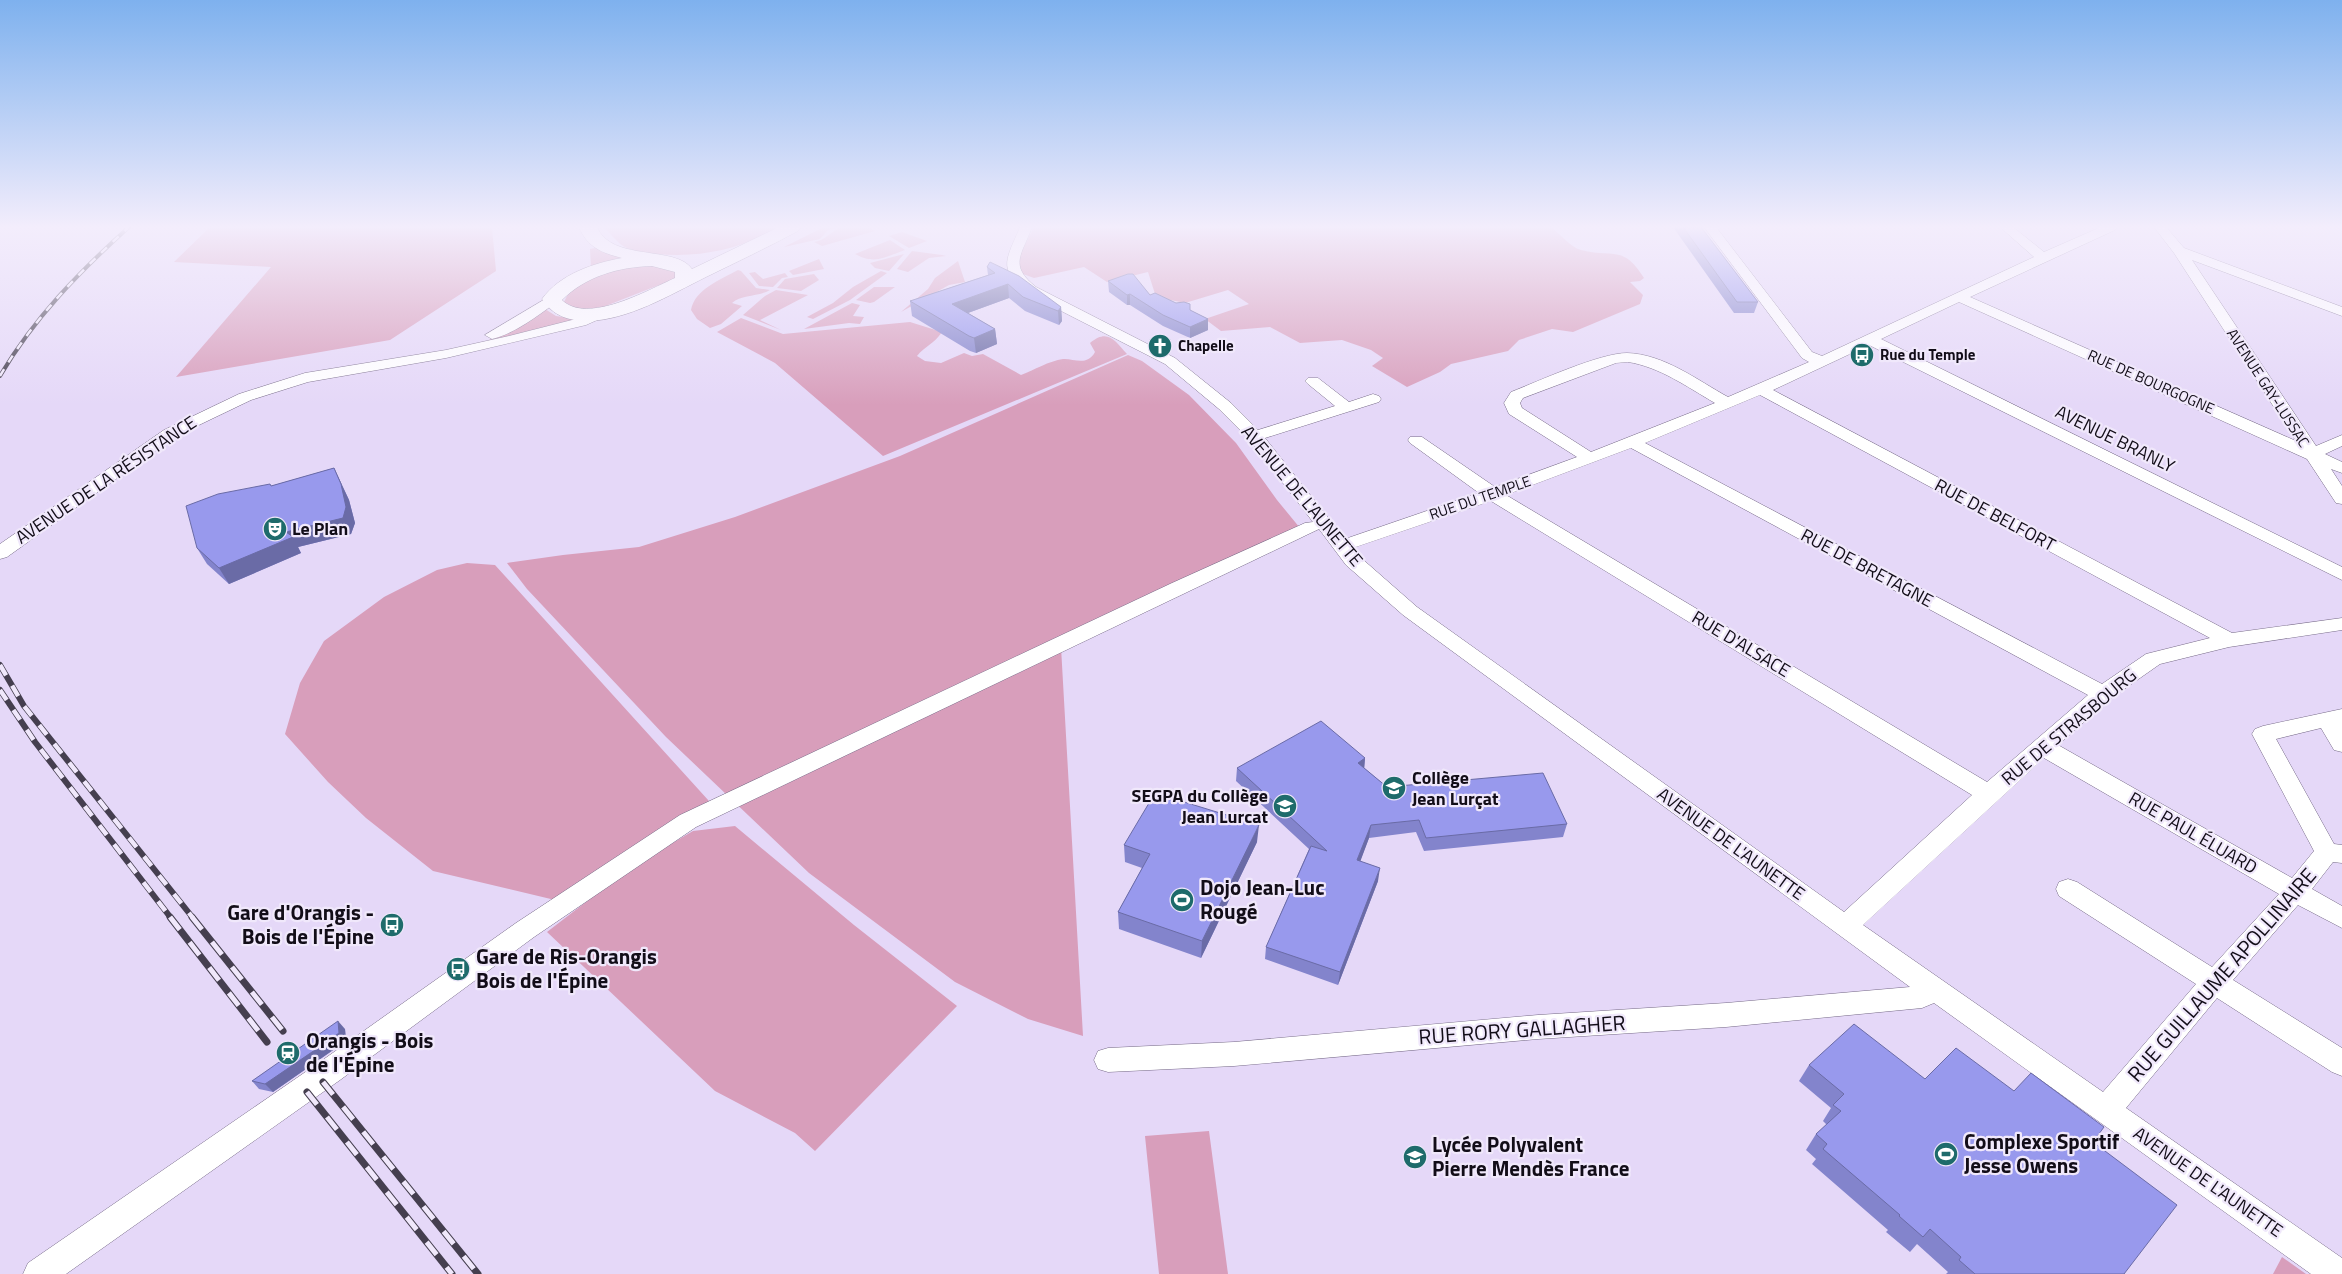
<svg xmlns="http://www.w3.org/2000/svg" width="2342" height="1274" font-family="'Titillium Web',sans-serif">
	<style>
		.green { fill: #d89ebb }
		.lines { fill: none; stroke-linecap: round; stroke-linejoin: round }
		.street-casing { stroke: #756986; stroke-width: 1 }
		.secondary-casing { stroke: #756986; stroke-width: 1 }
		.street { fill: #fff; fill-rule: evenodd }
		.secondary { fill: #fff; fill-rule: evenodd }
		.rail-far2-casing { stroke: #453f4f; stroke-width: 4 }
		.rail-far1-casing { stroke: #453f4f; stroke-width: 6 }
		.rail-casing { stroke: #453f4f; stroke-width: 7 }
		.rail-far2 { stroke: #f0e8fb; stroke-width: 2.5; stroke-dasharray: 8; stroke-linecap: butt }
		.rail-far1 { stroke: #f0e8fb; stroke-width: 4.5; stroke-dasharray: 12; stroke-linecap: butt }
		.rail { stroke: #f0e8fb; stroke-width: 5; stroke-dasharray: 16; stroke-linecap: butt }
		.wall { fill: #8384cc }
		.shaded-wall { fill: #6a6ba6 }
		.building { fill: #9899ed; stroke: #6a6ba6 }
		.labels { text-anchor: middle; stroke-width: 4.5; stroke-linejoin: round; paint-order: stroke }
		.far-poi-label { font-size: 15px; font-weight: bold; fill: #120d18; stroke: #f0e8fb; text-anchor: start }
		.far-street-label { font-size: 15px; fill: #120d18; stroke: #f0e8fb }
		.street-label { font-size: 18px; fill: #120d18; stroke: #f0e8fb }
		.poi-label { font-size: 18px; font-weight: bold; fill: #120d18; stroke: #f0e8fb; text-anchor: start }
		.near-poi-label { font-size: 21px; font-weight: bold; fill: #120d18; stroke: #f0e8fb; text-anchor: start }
		.near-street-label { font-size: 21px; fill: #120d18; stroke: #f0e8fb }
	</style>
	<rect width="100%" height="100%" fill="#e5d8f8"/>
	<path class="green" d="M210 227H492L496 271 390 340 176 377 271 267 174 262Z
		M604 227H780C741 249 702 258 657 254 646 253 633 252 623 246 616 241 610 233 604 227Z
		M824 227H837L828 230 820 239 784 247Z
		M842 227H867L875 231 822 246 814 242C826 240 831 231 842 227Z
		M1034 227H1550C1560 233 1570 247 1581 250 1612 258 1623 244 1644 278L1640 281 1630 282 1643 295 1640 304 1573 332 1552 329 1519 340 1508 351 1451 364 1440 372 1407 387 1372 366 1383 358 1371 350 1342 340 1300 343 1270 327 1221 331 1205 319 1249 304 1228 290 1185 303 1156 297 1148 272 1107 282 1084 267 1034 278 1020 273 1017 260Z
		M902 232 927 241 909 248 889 236Z
		M890 240 905 250C885 257 875 265 855 254Z
		M595 248 622 257 591 267 590 249Z
		M912 251 942 255 946 256 929 258 908 272 897 269Z
		M904 254 889 271 875 268 870 263Z
		M819 259 824 269 793 275 789 271Z
		M958 261 965 282 949 285 901 312 928 289 935 278Z
		M644 265 665 266 678 272 677 278 603 307 579 310 564 302C576 274 618 269 644 265Z
		M738 270 741 271 756 288 770 290C758 297 742 294 732 303L742 306 721 324 710 328 697 319 691 310C695 289 720 280 738 270Z
		M881 271 887 273 850 300 813 319 807 317 833 303 853 287Z
		M755 272 763 279 785 273 788 277 782 278 773 287 759 286 749 273Z
		M814 274 819 280 801 291 777 288 785 279Z
		M874 287H895L874 302 870 303 856 300Z
		M776 290 808 295 760 320 781 330 743 315 765 296Z
		M852 303 860 305 853 316 864 317 860 324 849 323 804 329Z
		M545 309 556 316 577 319 493 341 489 340 512 330Z
		M741 318 783 334 910 322 942 332C934 344 925 346 917 356L925 361 941 363 964 353 972 356 983 354 1021 375C1034 370 1049 361 1063 359 1073 358 1087 367 1095 352L1090 343C1108 328 1115 341 1127 354L883 456 775 363 717 332Z
		M1128 355 1142 361 1189 395 1236 443 1277 500 1300 528 1061 647 1083 1036 1028 1019 955 982 809 873 666 737 527 589 507 563 563 555 639 547 735 517 900 456Z
		M467 563 495 565 709 801 555 900 433 871 366 818 328 782 285 734 300 683 324 641 384 597 437 570Z
		M735 826 854 925 957 1006 815 1151 795 1133 715 1091 547 932 630 868 693 831Z
		M1209 1131 1228 1274H1159L1145 1136Z
		M2282 1257 2306 1274H2273Z"/>
	<g class="lines">
		<g class="street-casing">
			<path id="street" d="M1020 227H1032C1022 255 1008 265 1036 287L1175 358 1231 403 1258 430 1335 406 1308 384 1305 381 1308 378H1318L1349 402 1373 394 1379 396 1381 399 1379 402 1265 438 1345 539 1479 493 1410 443 1408 440 1410 437H1422L1495 487 1577 457 1509 414 1504 403 1511 392C1539 381 1600 353 1627 353 1664 354 1697 380 1728 397L1809 362 1802 358 1704 227H1716L1812 352 1822 356 2034 257 2000 227H2013L2044 252 2101 227H2117L2115 230 1970 297 2296 441 2174 253 2154 227H2166L2184 248 2342 307V316L2192 260 2316 446 2342 435V446L2325 454 2342 462V473L2331 469 2342 486V504L2336 503 2307 459 1959 302 1881 339 2342 567V580L1869 345 1773 390 2232 633 2342 618V630L2229 647 2160 664 2110 699 2058 745 2292 878 2314 851 2252 734 2255 729 2263 726 2342 709V752L2334 750 2321 728 2276 739 2334 844 2342 845V863L2333 862 2312 889 2342 906V928L2298 905 2233 980 2342 1048V1076L2332 1072 2217 998 2126 1108 2342 1258V1274H2311L1934 1003 1922 1008 1726 1027 1538 1039 1234 1066 1108 1072 1098 1069 1094 1060 1098 1051 1108 1048 1234 1042 1538 1015 1726 1003 1910 987 1403 615 1346 565 1319 529 696 827 534 937 340 1080 66 1274H23L28 1263 320 1062 516 923 680 815 1172 583 1305 523 1313 522 1249 439 1219 409 1165 364 1026 293C996 268 1008 257 1020 227ZM1628 362C1660 367 1687 387 1715 403L1591 452 1522 408 1520 403 1523 398 1616 363ZM1760 395 2210 638 2146 654 2102 684 1645 443ZM1631 448 2088 695 1987 782 1506 495ZM1491 501 1972 795 1844 912 1417 607 1360 557 1353 548ZM2044 758 2279 894 2212 967 2077 882 2068 879 2059 882 2056 889 2059 896 2196 984 2103 1092 1863 925Z
				M552 295 557 296 559 299 557 302C537 316 516 333 492 339L485 335Z
				M601 309 606 310 608 313 606 316 586 325 446 358 308 382 251 400 176 436 7 557 0 559V544L164 430 239 394 305 373 446 350 509 336 576 319Z"/>
		</g>
		<g class="secondary-casing">
			<path id="secondary" d="M579 227H597C611 262 676 245 692 269L779 227H801L798 231C768 247 737 262 706 277 670 295 628 320 588 321 569 321 553 316 542 299 560 274 594 263 622 258 602 253 587 247 579 227ZM652 266 675 272V278C648 290 587 325 562 300 586 276 619 267 652 266Z"/>
		</g>
		<use href="#street" class="street"/>
		<use href="#secondary" class="secondary"/>
		<g class="rail-far2-casing">
			<path id="rail-far2" d="M0 376C34 318 79 272 129 227"/>
		</g>
		<g class="rail-far1-casing">
			<path id="rail-far1" d="M0 665 24 706 193 918
				M0 690 35 742 171 918"/>
		</g>
		<g class="rail-casing">
			<path id="rail" d="M170 917 267 1042
				M192 917 283 1031
				M323 1082 478 1274
				M307 1092 452 1274"/>
		</g>
		<use href="#rail-far2" class="rail-far2"/>
		<use href="#rail-far1" class="rail-far1"/>
		<use href="#rail" class="rail"/>
	</g>
	<path class="wall" d="M1673 227H1701L1758 302 1754 313H1734Z
		M987 267 1061 307 1062 321 1059 325 1025 311 1009 298 968 313 995 329 997 344 976 353 970 351 912 316 910 301 988 275Z
		M1108 281 1150 295 1190 310 1208 319V330L1190 338 1163 326 1130 305H1127L1109 292Z
		M334 468 349 500 355 523 351 534 298 547 301 553 229 584 207 564 197 548 271 486Z
		M1365 758 1364 768 1387 787 1567 824 1563 837 1424 851 1416 832 1369 838 1360 861 1378 881 1338 985 1265 959 1266 947 1309 849 1236 781 1237 768Z
		M1257 842 1201 958 1119 929 1118 912 1142 868 1125 862 1124 845Z
		M345 1029 346 1041 273 1092 259 1089 252 1081Z
		M1809 1065 2014 1091 2093 1142 2124 1274H1946L1948 1272 1917 1244 1910 1252 1886 1232 1888 1230 1812 1164 1816 1159 1806 1150 1816 1134 1827 1125 1823 1121 1831 1108 1799 1081Z"/>
	<path class="shaded-wall" d="M1008 284 1009 298 954 318 952 304Z
		M1130 294V305H1127V295Z
		M1061 307 1062 321 1059 325 1058 311Z
		M1208 319V330L1190 338V327Z
		M995 329 997 344 976 353 974 338Z
		M334 468 349 500 355 523 351 534 298 547 301 553 229 584 219 568 286 532Z
		M1365 758 1364 771 1358 763Z
		M1259 825 1257 842 1201 958 1202 941Z
		M1371 825 1369 838 1356 873 1357 860Z
		M1380 868 1378 881 1338 985 1340 972Z
		M338 1021 345 1029 346 1041 273 1092 265 1084Z"/>
	<path class="building" d="M1683 227H1701L1758 302H1737Z
		M990 262 1019 276 1061 307 1058 311 1023 297 1008 284 952 304 995 329 974 338 969 336 910 301 995 273 987 267Z
		M1128 274H1133L1150 295 1155 293 1176 303 1184 302 1190 304V310L1208 319 1190 327 1163 315 1130 294 1127 295 1108 281Z
		M334 468 341 484 346 507 343 518 286 532 293 537 219 568 197 548 186 506 218 494 270 484 271 486Z
		M1321 721 1365 758 1358 763 1387 787 1543 773 1567 824 1426 838 1419 820 1371 825 1357 860 1380 868 1340 972 1266 947 1311 846 1327 851 1237 768Z
		M1155 793 1259 825 1202 941 1118 912 1150 854 1124 845Z
		M338 1021 339 1033 312 1052 265 1084 252 1081Z
		M1854 1024 1925 1079 1956 1048 2014 1091 2031 1073 2104 1127 2093 1142 2177 1205 2124 1274H1975L1959 1260 1961 1257 1930 1229 1923 1237 1899 1216 1900 1215 1823 1149 1827 1144 1816 1134 1841 1111 1833 1105 1844 1094 1809 1065Z"/>
	<linearGradient id="sky" x2="0" y2="1"><stop stop-color="#7eb1ee"/><stop offset="0.56" stop-color="#f3edfc"/><stop offset="1" stop-color="#f3edfc" stop-opacity="0"/></linearGradient>
	<rect width="2342" height="405" fill="url(#sky)"/>
	<defs>
		<g id="church-disc" transform="scale(1.25)"><circle r="9.5" fill="#1e6b6b" stroke="#f0e8fb"/><path d="M-1.2-6h2.4v3.5h3.3v2.4h-3.3V6h-2.4V-.1h-3.3v-2.4h3.3Z" fill="#fff"/></g>
		<g id="bus-disc" transform="scale(1.25)"><circle r="9.5" fill="#1e6b6b" stroke="#f0e8fb"/><path d="M-5-6H5V4H4V6H2V4H-2V6H-4V4H-5ZM-3.5-4V0h7V-4ZM-3.5 1.2v1.5H-2V1.2ZM2 1.2v1.5H3.5V1.2Z" fill="#fff"/></g>
		<g id="theatre-disc" transform="scale(1.25)"><circle r="9.5" fill="#1e6b6b" stroke="#f0e8fb"/><path d="M-5-5.5Q0-4 5-5.5V0Q5 5 0 6Q-5 5-5 0ZM-3.3-2.5H-1v1.5H-3.3ZM1-2.5H3.3v1.5H1ZM-2.8 1Q0 5.5 2.8 1Z" fill="#fff"/></g>
		<g id="school-disc" transform="scale(1.25)"><circle r="9.5" fill="#1e6b6b" stroke="#f0e8fb"/><path d="M0-5L7-2L0 1L-7-2ZM-4 1L0 2.5L4 1V4Q0 6-4 4Z" fill="#fff"/></g>
		<g id="stadium-disc" transform="scale(1.25)"><circle r="9.5" fill="#1e6b6b" stroke="#f0e8fb"/><path d="M0-5a6.5 5 0 1 0 0 10a6.5 5 0 1 0 0-10ZM-3.5-1.8h7v3.6h-7Z" fill="#fff"/></g>
		<g id="station-disc" transform="scale(1.25)"><circle r="9.5" fill="#1e6b6b" stroke="#f0e8fb"/><path d="M-3-6H3Q5-6 5-4V2Q5 4 3 4L4.5 6H3L1.5 4h-3L-3 6H-4.5L-3 4Q-5 4-5 2V-4Q-5-6-3-6ZM-3.5-4v3h7v-3ZM-3.5 1v1.5H-2V1ZM2 1v1.5H3.5V1Z" fill="#fff"/></g>
	</defs>
	<g fill-rule="evenodd">
		<use href="#church-disc" x="1160" y="346"/>
		<use href="#bus-disc" x="1862" y="355"/>
		<use href="#theatre-disc" x="275" y="529"/>
		<use href="#school-disc" x="1394" y="788"/>
		<use href="#school-disc" x="1285" y="806"/>
		<use href="#stadium-disc" x="1182" y="900"/>
		<use href="#bus-disc" x="392" y="925"/>
		<use href="#bus-disc" x="458" y="969"/>
		<use href="#station-disc" x="288" y="1053"/>
		<use href="#stadium-disc" x="1946" y="1154"/>
		<use href="#school-disc" x="1415" y="1157"/>
	</g>
	<g class="labels">
		<g class="far-poi-label">
			<text x="1178" y="351">Chapelle</text>
			<text x="1880" y="360">Rue du Temple</text>
		</g>
		<g class="far-street-label">
			<text transform="translate(2151 382) rotate(24)" y="5">RUE DE BOURGOGNE</text>
			<text transform="translate(2268 388) rotate(57)" y="5">AVENUE GAY-LUSSAC</text>
			<text transform="translate(1480 498) rotate(-19)" y="5">RUE DU TEMPLE</text>
		</g>
		<g class="street-label">
			<text transform="translate(2115 439) rotate(26)" y="6">AVENUE BRANLY</text>
			<text transform="translate(106 480) rotate(-34)" y="6">AVENUE DE LA RÉSISTANCE</text>
			<text transform="translate(1302 496) rotate(50)" y="6">AVENUE DE L'AUNETTE</text>
			<text transform="translate(1995 515) rotate(28)" y="6">RUE DE BELFORT</text>
			<text transform="translate(1867 568) rotate(28)" y="6">RUE DE BRETAGNE</text>
			<text transform="translate(1741 644) rotate(31)" y="6">RUE D'ALSACE</text>
			<text transform="translate(2069 727) rotate(-40)" y="6">RUE DE STRASBOURG</text>
			<text transform="translate(2193 833) rotate(30)" y="6">RUE PAUL ÉLUARD</text>
			<text transform="translate(1731 844) rotate(36)" y="6">AVENUE DE L'AUNETTE</text>
			<text transform="translate(2208 1182) rotate(35)" y="6">AVENUE DE L'AUNETTE</text>
		</g>
		<g class="poi-label">
			<text x="292" y="535">Le Plan</text>
			<text x="1412" y="784">Collège<tspan x="1412" dy="21">Jean Lurçat</tspan></text>
			<text x="1268" y="802" text-anchor="end">SEGPA du Collège<tspan x="1268" dy="21">Jean Lurcat</tspan></text>
		</g>
		<g class="near-poi-label">
			<text x="1200" y="895">Dojo Jean-Luc<tspan x="1200" dy="24">Rougé</tspan></text>
			<text x="374" y="920" text-anchor="end">Gare d'Orangis -<tspan x="374" dy="24">Bois de l'Épine</tspan></text>
			<text x="476" y="964">Gare de Ris-Orangis<tspan x="476" dy="24">Bois de l'Épine</tspan></text>
			<text x="306" y="1048">Orangis - Bois<tspan x="306" dy="24">de l'Épine</tspan></text>
			<text x="1964" y="1149">Complexe Sportif<tspan x="1964" dy="24">Jesse Owens</tspan></text>
			<text x="1432" y="1152">Lycée Polyvalent<tspan x="1432" dy="24">Pierre Mendès France</tspan></text>
		</g>
		<g class="near-street-label">
			<text transform="translate(2222 975) rotate(-49)" y="7">RUE GUILLAUME APOLLINAIRE</text>
			<text transform="translate(1522 1030) rotate(-4)" y="7">RUE RORY GALLAGHER</text>
		</g>
	</g>
</svg>
